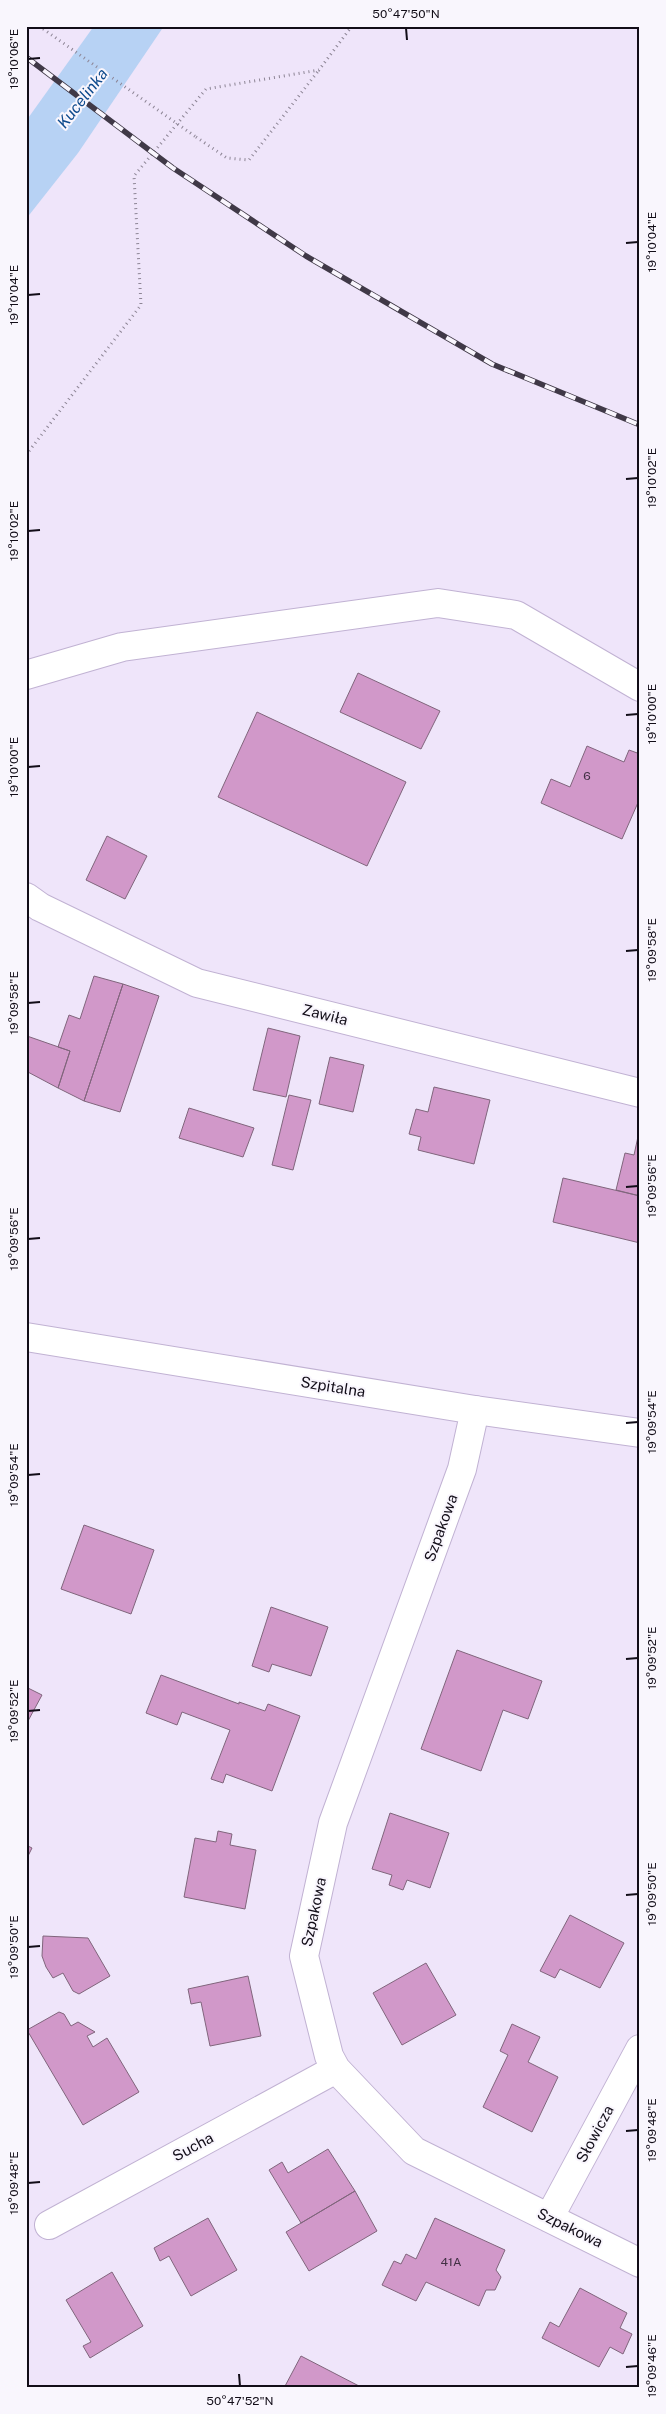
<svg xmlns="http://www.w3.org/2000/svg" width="666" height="2414" font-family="'Public Sans',sans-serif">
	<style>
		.water { fill: #b7d2f4 }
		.building { fill: #d198c9; stroke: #80657c }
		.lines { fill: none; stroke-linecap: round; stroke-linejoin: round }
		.street-casing { stroke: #c1b2d3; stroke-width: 30 }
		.secondary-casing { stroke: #c1b2d3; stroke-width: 30 }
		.path { stroke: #8d8595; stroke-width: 3; stroke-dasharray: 1 4; stroke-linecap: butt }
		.street { stroke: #fff; stroke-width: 28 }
		.secondary { stroke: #fff; stroke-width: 28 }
		.rail-casing { stroke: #403947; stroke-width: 5.5 }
		.rail { stroke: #f9f6fd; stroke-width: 4; stroke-dasharray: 11; stroke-linecap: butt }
		.path-bridge { stroke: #8d8595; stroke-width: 3; stroke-dasharray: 1 4; stroke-linecap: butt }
		.ticks { fill: none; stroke: #120d18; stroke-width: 2 }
		.labels { text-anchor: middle; stroke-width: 4; stroke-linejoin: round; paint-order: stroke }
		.number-label { font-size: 12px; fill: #423044 }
		.street-label { font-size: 15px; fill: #120d18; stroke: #f9f6fd }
		.water-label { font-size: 16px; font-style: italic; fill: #0f4b8d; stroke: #f9f6fd }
		.neatline { fill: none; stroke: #120d18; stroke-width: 2 }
		.ticks-label { font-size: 12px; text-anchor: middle; fill: #120d18 }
	</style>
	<rect width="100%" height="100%" fill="#efe5fa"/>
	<path class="water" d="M94 26H164L78 153 26 219V121Z"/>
	<path class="building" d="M358 673 440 711 421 749 340 712Z
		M257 712 406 782 367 866 218 797Z
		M587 746 624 762 629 750 640 754V798L622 839 541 803 551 779 570 787Z
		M107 836 147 856 125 899 86 880Z
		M94 976 123 984 84 1101 58 1088 70 1051 58 1047 69 1015 80 1019Z
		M123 984 159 996 120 1112 84 1101Z
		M268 1028 300 1036 286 1097 253 1090Z
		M27 1036 70 1051 58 1088 26 1071Z
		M330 1057 364 1065 353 1112 319 1104Z
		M434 1087 490 1100 474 1164 418 1150 421 1137 409 1134 416 1109 428 1112Z
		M289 1095 311 1100 293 1170 272 1165Z
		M189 1108 254 1128 243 1157 179 1138Z
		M639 1132H640V1196L616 1190 625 1153 634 1155Z
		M563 1178 640 1196V1243L553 1222Z
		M84 1525 154 1550 131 1614 61 1589Z
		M271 1607 328 1627 311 1676 272 1664 269 1672 252 1666Z
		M457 1650 542 1681 528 1719 503 1710 481 1771 421 1749Z
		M161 1675 239 1704V1702L265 1711 268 1704 300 1716 272 1791 226 1774 223 1783 211 1779 230 1730 182 1712 177 1725 146 1713Z
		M26 1687 42 1695 28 1721 26 1720Z
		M390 1813 449 1833 430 1888 407 1880 403 1890 389 1885 392 1875 372 1869Z
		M218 1831 232 1834 230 1845 256 1850 245 1909 184 1897 195 1838 216 1842Z
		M26 1845 32 1848 26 1860Z
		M570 1915 624 1943 600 1988 560 1969 555 1978 540 1971Z
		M43 1936 88 1938 110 1976 79 1994 73 1991 63 1973 53 1978 46 1967 42 1956Z
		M426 1963 456 2015 402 2045 373 1993Z
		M248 1976 261 2036 210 2046 201 2002 191 2004 188 1989Z
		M59 2012 64 2014 71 2026 78 2022 95 2032 87 2036 93 2047 107 2038 139 2092 83 2125 27 2030Z
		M512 2024 540 2037 528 2062 558 2077 532 2132 483 2107 508 2055 500 2051Z
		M328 2149 355 2191 301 2223 269 2170 282 2162 288 2173Z
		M355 2191 377 2231 309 2271 286 2232Z
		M208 2218 237 2270 191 2296 169 2256 160 2261 154 2248Z
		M435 2218 505 2250 496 2270 501 2277 495 2290H486L479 2306 426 2282 416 2301 382 2285 394 2261 401 2264 406 2254 416 2259Z
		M112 2272 143 2326 90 2358 83 2346 91 2342 66 2300Z
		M580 2288 627 2313 620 2328 632 2334 623 2354 610 2347 599 2367 542 2338 550 2322 559 2327Z
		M301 2356 359 2386 358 2388H284Z"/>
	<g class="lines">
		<g class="street-casing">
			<path id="street" d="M26 675 122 647 438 603 516 615 640 687
				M26 897 40 907 197 983 640 1093
				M475 1410 462 1469 333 1823 304 1956 329 2056 336 2069 414 2151 640 2263
				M549 2218 640 2049
				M49 2225 336 2069"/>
		</g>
		<g class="secondary-casing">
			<path id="secondary" d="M26 1337 475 1410 640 1433"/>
		</g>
		<path class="path" d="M196 137 227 158 249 160 319 70
			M26 455 141 305 134 176 206 89 319 70 352 26"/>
		<use href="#street" class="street"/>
		<use href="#secondary" class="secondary"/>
		<g class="rail-casing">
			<path id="rail" d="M26 57 173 168 306 256 492 364 640 425"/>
		</g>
		<use href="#rail" class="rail"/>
		<path class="path-bridge" d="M39 26 196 137"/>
	</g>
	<path class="ticks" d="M406 28 407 40M28 59 40 58M626 243 638 242M28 295 40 294M626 479 638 478M28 531 40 530M626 715 638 714M28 767 40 766M626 951 638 950M28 1003 40 1002M626 1187 638 1186M28 1239 40 1238M626 1423 638 1422M28 1475 40 1474M626 1659 638 1658M28 1711 40 1710M626 1895 638 1894M28 1947 40 1946M626 2131 638 2130M28 2183 40 2182M626 2367 638 2366M239 2374 240 2386"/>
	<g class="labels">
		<g class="number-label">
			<text x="587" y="780">6</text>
			<text x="451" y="2266">41A</text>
		</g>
		<g class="street-label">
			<text transform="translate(325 1015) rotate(14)" y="5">Zawiła</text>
			<text transform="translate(333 1387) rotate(9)" y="5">Szpitalna</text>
			<text transform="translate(441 1528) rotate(-70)" y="5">Szpakowa</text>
			<text transform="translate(314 1912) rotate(-78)" y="5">Szpakowa</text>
			<text transform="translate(595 2134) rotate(-62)" y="5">Słowicza</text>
			<text transform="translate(193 2147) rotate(-28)" y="5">Sucha</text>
			<text transform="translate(570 2228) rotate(26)" y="5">Szpakowa</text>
		</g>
		<g class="water-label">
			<text transform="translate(82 98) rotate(-52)" y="6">Kucelinka</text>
		</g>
	</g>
	<rect width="666" height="2414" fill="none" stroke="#f9f6fd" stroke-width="55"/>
	<rect x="28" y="28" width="610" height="2358" class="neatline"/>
	<g class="ticks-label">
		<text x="406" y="18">50°47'50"N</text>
		<text transform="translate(14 59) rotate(-90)" y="4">19°10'06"E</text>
		<text transform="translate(652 242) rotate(-90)" y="4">19°10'04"E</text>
		<text transform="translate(14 295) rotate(-90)" y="4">19°10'04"E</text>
		<text transform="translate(652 478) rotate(-90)" y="4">19°10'02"E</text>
		<text transform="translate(14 531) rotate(-90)" y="4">19°10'02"E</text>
		<text transform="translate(652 714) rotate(-90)" y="4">19°10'00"E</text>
		<text transform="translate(14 767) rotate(-90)" y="4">19°10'00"E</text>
		<text transform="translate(652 950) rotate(-90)" y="4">19°09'58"E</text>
		<text transform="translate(14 1003) rotate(-90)" y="4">19°09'58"E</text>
		<text transform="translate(652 1186) rotate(-90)" y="4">19°09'56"E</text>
		<text transform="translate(14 1239) rotate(-90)" y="4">19°09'56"E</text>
		<text transform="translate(652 1422) rotate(-90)" y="4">19°09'54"E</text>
		<text transform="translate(14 1475) rotate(-90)" y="4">19°09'54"E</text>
		<text transform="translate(652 1658) rotate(-90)" y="4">19°09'52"E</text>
		<text transform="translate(14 1711) rotate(-90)" y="4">19°09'52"E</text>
		<text transform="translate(652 1894) rotate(-90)" y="4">19°09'50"E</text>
		<text transform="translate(14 1947) rotate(-90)" y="4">19°09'50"E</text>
		<text transform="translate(652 2130) rotate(-90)" y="4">19°09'48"E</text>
		<text transform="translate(14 2183) rotate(-90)" y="4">19°09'48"E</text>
		<text transform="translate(652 2366) rotate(-90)" y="4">19°09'46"E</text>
		<text x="240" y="2405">50°47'52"N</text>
	</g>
</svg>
